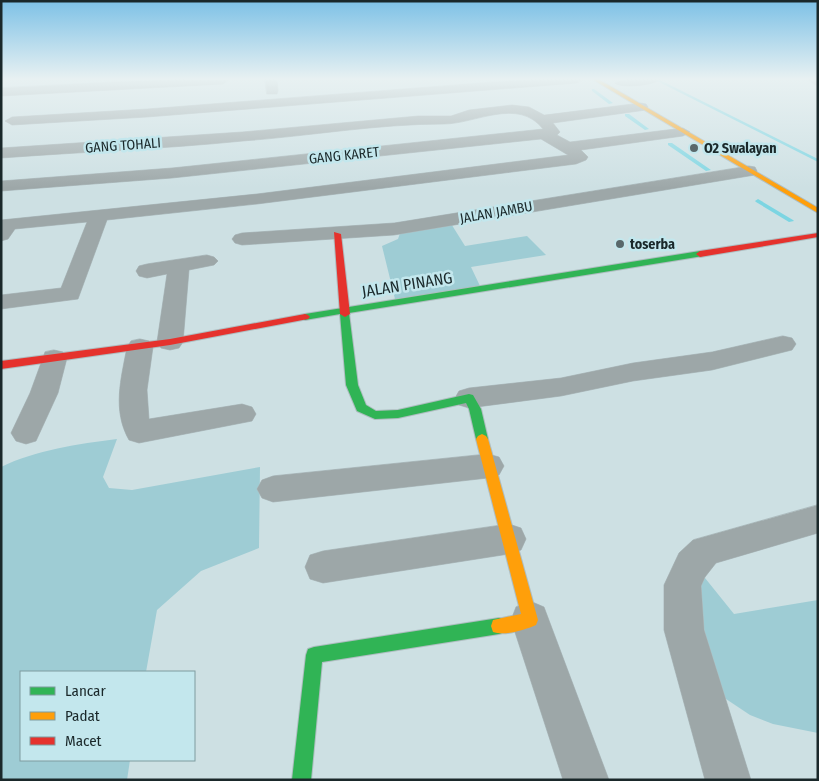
<svg xmlns="http://www.w3.org/2000/svg" width="819" height="781" font-family="'Fira Sans Condensed',sans-serif">
	<style>
		.green { fill: #9eccd4 }
		.lines { fill: none; stroke-linecap: round; stroke-linejoin: round }
		.stream { fill: #7cd5e2; fill-rule: evenodd }
		.street-casing { stroke: #aebdc0; stroke-width: 1 }
		.fast-casing { stroke: #aebdc0; stroke-width: 2 }
		.slow-casing { stroke: #aebdc0; stroke-width: 2 }
		.jam-casing { stroke: #aebdc0; stroke-width: 2 }
		.street { fill: #9da7a8; fill-rule: evenodd }
		.fast { fill: #30b455; fill-rule: evenodd }
		.slow { fill: #ff9f0a; fill-rule: evenodd }
		.jam { fill: #e5322d; fill-rule: evenodd }
		.poi-dot { fill: #59686b; stroke: #c3e7ed; stroke-width: 2 }
		.labels { text-anchor: middle; stroke-width: 5; stroke-linejoin: round; paint-order: stroke }
		.far-street-label { font-size: 14px; fill: #1a282a; stroke: #c3e7ed }
		.far-poi-label { font-size: 14px; font-weight: bold; fill: #1a282a; stroke: #c3e7ed; text-anchor: start }
		.street-label { font-size: 16px; fill: #1a282a; stroke: #c3e7ed }
	</style>
	<rect width="100%" height="100%" fill="#cde0e3"/>
	<path class="green" d="M450 222 465 246 527 236 546 255 471 267 480 286 395 299 382 246 398 239 401 230Z
		M117 439 103 477 109 488 132 490 260 467 259 548 201 571 157 610 146 672H21V760H130L127 780H1V467C36 450 78 444 117 439Z
		M705 578 734 614 818 600V733L773 724 750 715 717 693 693 592Z"/>
	<g class="lines">
		<path class="stream" d="M653 79H658L818 159V162Z
			M592 89H594L613 103 609 104 592 91Z
			M625 114H629L649 129 645 130 625 116Z
			M668 143H672L711 170 706 171 668 145Z
			M758 199 793 220 794 221 789 222 756 202 755 201Z"/>
		<g class="street-casing">
			<path id="street" d="M174 79 229 80 223 84 1 96V88Z
				M265 79H277L278 91 277 94H267Z
				M531 79H583L577 83 147 117 12 125 5 121 12 117 147 109Z
				M624 79H661C656 85 620 89 615 83Z
				M806 79H818V86Z
				M641 103 646 104 648 107 646 110 553 123 560 132 557 135 570 142 683 128 690 132 683 136 581 150 588 157 586 160 576 164 257 204 107 220 78 299 1 309V295L61 288 87 222 15 229 8 239 1 241V220L257 194 568 155 541 139 172 178 1 191V181L172 168 543 129C518 97 475 124 444 124 377 124 310 136 243 141 163 149 82 152 1 158V148L242 132 418 116H451L469 110 512 105 529 107 544 115Z
				M749 166 755 167 757 171 755 175 394 235 242 245 235 243 232 239 235 235 242 233 394 223Z
				M207 255 214 257 218 261 214 265 189 270 183 342 179 348 170 350 161 348 157 342 167 274 147 278 139 276 136 271 139 266 147 264Z
				M783 336 792 338 796 344 792 350 712 370 633 381 561 396 469 408 459 405 455 398 459 391 469 388 561 378 633 363 712 352Z
				M140 339 149 341 153 347 147 390 149 419 242 404 252 407 256 414 252 421 139 443 129 440C112 410 121 379 127 347L131 341Z
				M54 350 63 352 67 358 58 393 36 441 26 444 16 441 11 433 30 393 45 352Z
				M488 454 499 457 504 466 499 475 488 478 273 502 262 498 257 489 262 480 273 476Z
				M818 505V533L716 563 705 577 701 586 704 630 751 780H705L664 630V585L679 553 693 540Z
				M509 524 521 528 526 539 521 550 509 554 323 583 310 579 305 567 310 555 323 551Z
				M530 601 544 607 609 780H563L511 620 516 607Z"/>
		</g>
		<g class="fast-casing">
			<path id="fast" d="M700 251 704 254 703 256 349 313 358 385 366 405 376 411 398 410 469 394 473 395 481 409 488 439 486 442H478L476 439 469 409 466 403 398 418 375 419 357 411 346 385 340 314 305 320 300 317 305 314Z
				M499 618 505 620 507 626 505 632 499 634 322 662 311 780H292L306 655 308 649 314 647Z"/>
		</g>
		<g class="slow-casing">
			<path id="slow" d="M592 79H598L818 208V213Z
				M482 434 486 436 488 439 538 620 536 625C525 630 504 636 493 632L491 626 493 620 521 614 476 439 478 436Z"/>
		</g>
		<g class="jam-casing">
			<path id="jam" d="M334 232 341 234 350 314 345 317 340 314Z
				M818 233V237L700 257 696 254 700 251Z
				M305 314 308 315 310 317 308 319 170 345 1 369V361L170 339Z"/>
		</g>
		<use href="#street" class="street"/>
		<use href="#fast" class="fast"/>
		<use href="#slow" class="slow"/>
		<use href="#jam" class="jam"/>
	</g>
	<linearGradient id="sky" x2="0" y2="1"><stop stop-color="#7dc1e6"/><stop offset="0.42" stop-color="#e8f1f2"/><stop offset="1" stop-color="#e8f1f2" stop-opacity="0"/></linearGradient>
	<rect width="819" height="188" fill="url(#sky)"/>
	<g class="poi-dot">
		<circle cx="694" cy="148" r="5"/>
		<circle cx="620" cy="244" r="5"/>
	</g>
	<g class="labels">
		<g class="far-street-label">
			<text transform="translate(123 145) rotate(-4)" y="5">GANG TOHALI</text>
			<text transform="translate(344 155) rotate(-6)" y="5">GANG KARET</text>
			<text transform="translate(496 212) rotate(-10)" y="5">JALAN JAMBU</text>
		</g>
		<g class="far-poi-label">
			<text x="704" y="153">O2 Swalayan</text>
			<text x="630" y="249">toserba</text>
		</g>
		<g class="street-label">
			<text transform="translate(407 284) rotate(-9)" y="6">JALAN PINANG</text>
		</g>
	</g>
	<rect width="819" height="781" fill="none" stroke="#1a282a" stroke-width="5"/>
	<rect x="20" y="671" width="175" height="90" fill="#c3e7ed" stroke="#7f9b9f"/>
	<rect x="30" y="687" width="25" height="8" fill="#30b455" stroke="#7f9b9f"/>
	<text x="65" y="696" font-size="15" fill="#1a282a">Lancar</text>
	<rect x="30" y="712" width="25" height="8" fill="#ff9f0a" stroke="#7f9b9f"/>
	<text x="65" y="721" font-size="15" fill="#1a282a">Padat</text>
	<rect x="30" y="737" width="25" height="8" fill="#e5322d" stroke="#7f9b9f"/>
	<text x="65" y="746" font-size="15" fill="#1a282a">Macet</text>
</svg>
